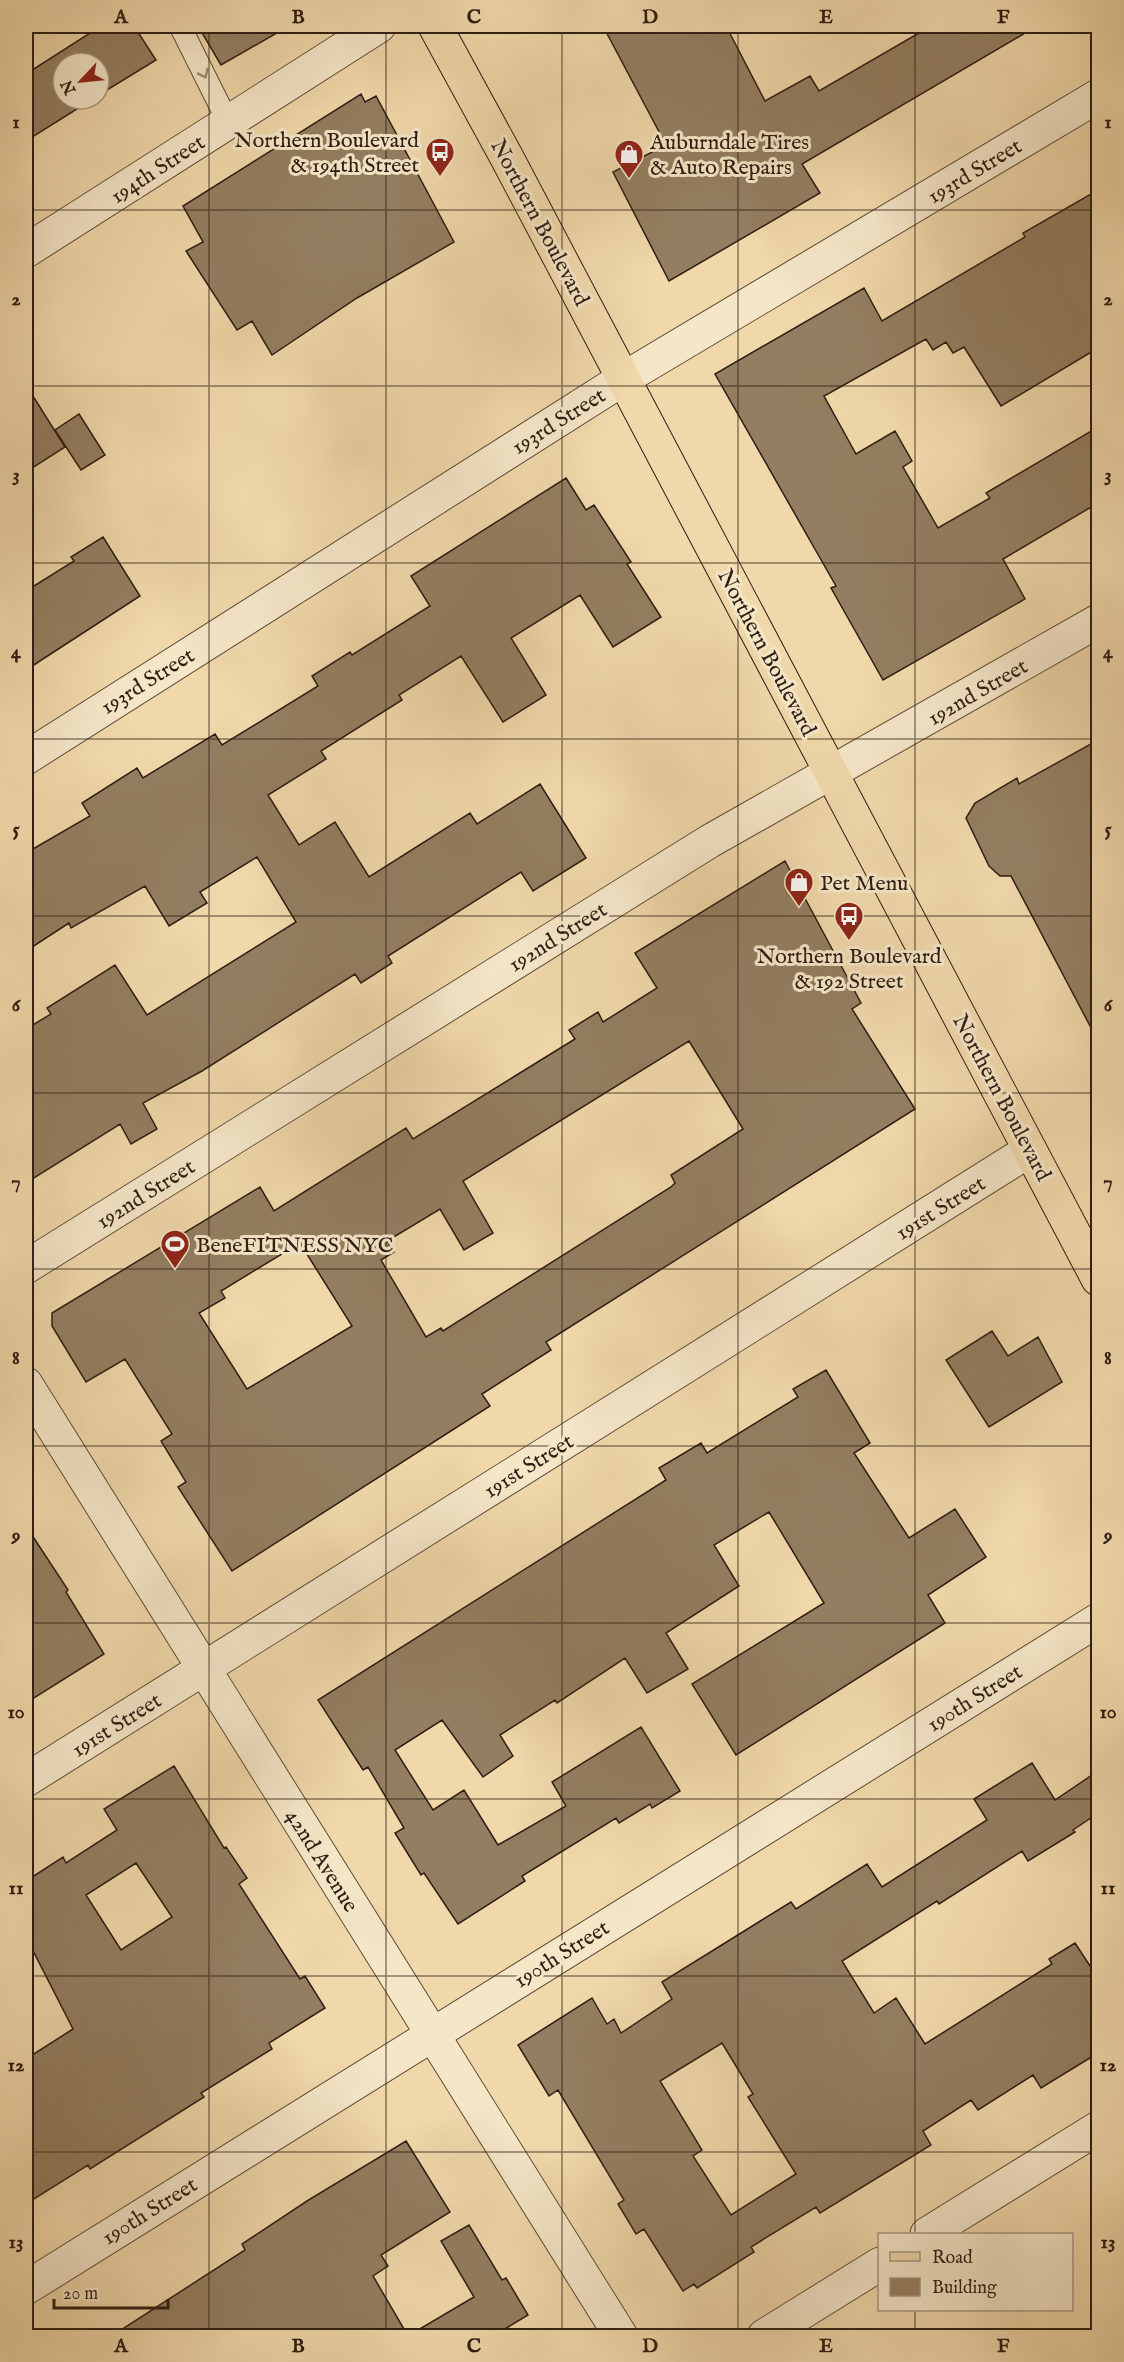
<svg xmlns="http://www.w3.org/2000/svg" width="1124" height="2362" font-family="'IM FELL English',serif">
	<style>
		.building { fill: #937e61; stroke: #2f1d12; stroke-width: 1.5; fill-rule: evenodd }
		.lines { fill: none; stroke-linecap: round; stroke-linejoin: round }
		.service-casing { stroke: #5f4c38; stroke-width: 23 }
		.minor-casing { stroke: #5f4c38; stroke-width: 35 }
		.primary-casing { stroke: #2f1d12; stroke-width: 35 }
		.service { stroke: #f5e6c8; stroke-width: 21 }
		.minor { stroke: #f5e6c8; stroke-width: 33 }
		.primary { stroke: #f0d8aa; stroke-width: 33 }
		.oneway { stroke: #9c8c76 }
		.grid { fill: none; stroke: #2f1d12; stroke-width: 1.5; stroke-opacity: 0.55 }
		.labels { text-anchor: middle; stroke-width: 6; stroke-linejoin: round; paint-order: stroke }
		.poi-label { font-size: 22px; fill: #2f1d12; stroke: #f5e6c8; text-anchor: start }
		.street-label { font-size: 22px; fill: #2f1d12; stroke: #f5e6c8 }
		.neatline { fill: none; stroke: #2f1d12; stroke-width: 2 }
		.grid-label { font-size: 20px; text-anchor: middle; font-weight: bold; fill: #2f1d12 }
	</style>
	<rect width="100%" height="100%" fill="#f0d8aa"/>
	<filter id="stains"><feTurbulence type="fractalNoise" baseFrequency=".00333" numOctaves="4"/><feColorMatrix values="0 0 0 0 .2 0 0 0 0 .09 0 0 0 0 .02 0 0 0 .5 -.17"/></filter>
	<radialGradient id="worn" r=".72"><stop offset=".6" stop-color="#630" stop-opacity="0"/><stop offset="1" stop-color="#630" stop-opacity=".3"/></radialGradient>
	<path class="building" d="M101 26H134L156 60 99 95V63H63V99H93L26 141V74Z
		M198 26H289L221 65Z
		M603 26H726L765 101 810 76 819 91 931 26H1037L802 164 820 193 669 281 613 172 666 145Z
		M361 94 365 102 376 96 454 242 357 298 272 355 252 321 237 330 186 251 203 242 183 206Z
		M1098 190V348L1001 406 964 347 953 353 946 342 933 350 926 339 824 396 856 454 895 431 912 461 903 467 938 528 990 498 986 493 1098 427V503L1003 559 1025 599 883 680 831 588 836 586 715 374 864 288 882 321 1025 237 1023 233Z
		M26 385 65 447 26 472Z
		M79 414 105 455 81 470 55 430Z
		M566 478 586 510 594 505 631 562 627 564 661 617 613 647 580 595 511 638 546 695 503 722 461 656 399 695 402 700 321 751 326 759 268 795 299 845 335 822 369 877 470 813 477 824 540 784 586 858 533 891 521 872 388 956 392 963 361 983 355 974 202 1071 143 1103 157 1129 131 1144 120 1124 26 1183V1029L51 1014 47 1008 115 965 147 1015 296 922 257 857 200 892 207 903 169 926 145 886 71 928 69 923 26 951V853L90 816 82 803 137 768 143 778 215 734 222 745 318 686 312 676 350 652 352 655 430 606 411 576Z
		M103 537 140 596 26 670V591L74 561 71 557Z
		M1098 740V1041L1011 876H1000L989 866 966 818 975 803 1017 778 1019 784Z
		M785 861 861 1003 852 1009 915 1109 546 1342 551 1350 482 1394 490 1406 232 1571 178 1487 186 1482 161 1441 172 1434 125 1359 86 1382 52 1326V1313L260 1187 274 1211 406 1128 413 1139 515 1076 575 1039 569 1030 598 1012 603 1022 657 988 635 953ZM689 1041 743 1129 671 1175 675 1183 671 1187 443 1331 441 1328 426 1337 381 1260 394 1252 387 1241 440 1209 464 1250 493 1233 463 1181ZM300 1243 352 1326 247 1389 199 1313 225 1298 221 1291Z
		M992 1331 1008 1356 1038 1337 1062 1382 989 1427 946 1360Z
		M826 1370 870 1443 854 1453 909 1538 955 1509 986 1557 928 1595 945 1623 736 1755 692 1684 824 1603 769 1512 714 1545 739 1586 666 1633 688 1669 647 1693 625 1658 557 1703 555 1700 500 1735 513 1756 483 1777 442 1720 395 1750 433 1810 464 1790 498 1845 566 1806 552 1782 641 1727 680 1791 652 1808 650 1804 619 1823 616 1818 522 1876 525 1881 458 1924 424 1873 421 1875 395 1833 404 1828 368 1767 363 1770 318 1700 666 1480 659 1468 701 1443 707 1453 798 1397 793 1389Z
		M26 1526 68 1590 66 1592 104 1654 26 1703Z
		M1032 1763 1055 1800 1098 1771V1813L1073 1830 1075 1832 1028 1861 1022 1851 939 1904 937 1901 842 1961 874 2013 896 1998 925 2044 1052 1964 1049 1959 1075 1943 1098 1978V2053L1041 2088 1033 2075 978 2110 971 2100 923 2131 931 2145 820 2213 816 2207 751 2247 754 2252 697 2288 694 2284 683 2291 644 2229 636 2234 618 2204 624 2200 558 2090 549 2096 518 2045 592 1998 607 2024 614 2019 621 2033 672 1999 662 1982 791 1902 796 1909 867 1864 882 1887 987 1820 974 1799ZM722 2043 753 2094 748 2097 796 2174 731 2215 693 2156 702 2150 660 2081Z
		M174 1766 224 1848 226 1847 247 1878 239 1884 300 1979 305 1976 325 2008 269 2043 272 2049 201 2093 204 2097 90 2169 88 2165 26 2204V2059L73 2029 26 1937V1881L63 1857 66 1863 117 1830 104 1809ZM136 1863 172 1917 121 1950 86 1895Z
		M406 2141 450 2212 381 2255 388 2266 373 2276 408 2336 474 2297 441 2241 469 2225 502 2280 506 2278 528 2315 492 2337H110L245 2250 242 2244 307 2201Z"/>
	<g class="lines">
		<g class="service-casing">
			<path id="service" d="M180 26 228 122"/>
		</g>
		<g class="minor-casing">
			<path id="minor" d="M26 251 379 26
				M26 758 623 379 1098 96
				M26 1267 710 841 1098 621
				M26 1384 621 2336
				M26 1780 1030 1150
				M927 2234 1098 2128
				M26 2288 1098 1620
				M764 2336 880 2264"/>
		</g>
		<g class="primary-casing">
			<path id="primary" d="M435 26 506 156 1098 1279"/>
		</g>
		<use href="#service" class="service"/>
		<use href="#minor" class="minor"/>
		<use href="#primary" class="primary"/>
	</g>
	<defs><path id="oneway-chevron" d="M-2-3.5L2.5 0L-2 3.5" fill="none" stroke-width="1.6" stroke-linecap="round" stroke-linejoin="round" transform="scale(1.5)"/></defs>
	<use class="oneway" href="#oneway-chevron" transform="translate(204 74) rotate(64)"/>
	<path class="grid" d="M209 26V2336M386 26V2336M562 26V2336M738 26V2336M915 26V2234M26 210H1098M26 386H1098M26 563H1098M26 739H1098M26 916H1098M26 1093H1098M26 1269H1098M26 1446H1098M26 1623H1098M26 1799H1098M26 1976H1098M26 2152H1098M915 2310V2336"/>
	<defs>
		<g id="bus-pin" transform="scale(1.5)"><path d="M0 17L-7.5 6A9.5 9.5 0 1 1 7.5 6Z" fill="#8f2418" stroke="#f5e6c8"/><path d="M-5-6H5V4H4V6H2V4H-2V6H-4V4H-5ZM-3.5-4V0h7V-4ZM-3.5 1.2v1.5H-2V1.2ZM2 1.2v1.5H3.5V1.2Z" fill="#fff"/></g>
		<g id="shop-pin" transform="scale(1.5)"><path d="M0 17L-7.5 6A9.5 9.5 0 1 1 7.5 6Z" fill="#8f2418" stroke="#f5e6c8"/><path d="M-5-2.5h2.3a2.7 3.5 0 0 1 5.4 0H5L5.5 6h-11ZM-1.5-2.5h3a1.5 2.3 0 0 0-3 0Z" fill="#fff"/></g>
		<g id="stadium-pin" transform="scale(1.5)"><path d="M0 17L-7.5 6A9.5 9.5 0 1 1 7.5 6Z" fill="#8f2418" stroke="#f5e6c8"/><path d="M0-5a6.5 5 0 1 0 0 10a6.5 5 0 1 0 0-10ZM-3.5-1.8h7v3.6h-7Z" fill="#fff"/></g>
	</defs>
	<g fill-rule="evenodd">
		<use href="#bus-pin" x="440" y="152"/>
		<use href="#shop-pin" x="629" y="154"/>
		<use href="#shop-pin" x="799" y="882"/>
		<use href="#bus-pin" x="849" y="916"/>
		<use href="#stadium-pin" x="175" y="1244"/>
	</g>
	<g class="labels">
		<g class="poi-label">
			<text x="419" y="147" text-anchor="end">Northern Boulevard<tspan x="419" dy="25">&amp; 194th Street</tspan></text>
			<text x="650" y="149">Auburndale Tires<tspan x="650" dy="25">&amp; Auto Repairs</tspan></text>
			<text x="820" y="890">Pet Menu</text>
			<text x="849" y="963" text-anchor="middle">Northern Boulevard<tspan x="849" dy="25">&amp; 192 Street</tspan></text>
			<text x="196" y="1252">BeneFITNESS NYC</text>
		</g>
		<g class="street-label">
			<text transform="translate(157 168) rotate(-33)" y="8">194th Street</text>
			<text transform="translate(974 170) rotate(-31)" y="8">193rd Street</text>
			<text transform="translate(541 222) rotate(62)" y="8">Northern Boulevard</text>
			<text transform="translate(558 420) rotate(-32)" y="8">193rd Street</text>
			<text transform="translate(768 652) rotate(62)" y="8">Northern Boulevard</text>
			<text transform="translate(147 680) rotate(-32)" y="8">193rd Street</text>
			<text transform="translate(977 691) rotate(-30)" y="8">192nd Street</text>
			<text transform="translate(557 936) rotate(-32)" y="8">192nd Street</text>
			<text transform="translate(1003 1097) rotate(62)" y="8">Northern Boulevard</text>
			<text transform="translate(145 1193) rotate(-32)" y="8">192nd Street</text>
			<text transform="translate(940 1207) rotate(-32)" y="8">191st Street</text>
			<text transform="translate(528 1465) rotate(-32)" y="8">191st Street</text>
			<text transform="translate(974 1697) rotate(-32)" y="8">190th Street</text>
			<text transform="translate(116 1724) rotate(-32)" y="8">191st Street</text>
			<text transform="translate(323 1860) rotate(58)" y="8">42nd Avenue</text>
			<text transform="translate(561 1953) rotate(-32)" y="8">190th Street</text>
			<text transform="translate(149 2210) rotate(-32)" y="8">190th Street</text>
		</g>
	</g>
	<rect width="1124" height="2362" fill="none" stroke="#f0d8aa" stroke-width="66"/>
	<rect x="878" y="2233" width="195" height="78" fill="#f5e6c8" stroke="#a6967f" stroke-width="1.5"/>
	<rect x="890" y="2252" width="30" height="9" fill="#f0d8aa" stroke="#a6967f" stroke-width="1.5"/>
	<text x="932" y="2263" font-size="18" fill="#2f1d12">Road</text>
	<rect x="890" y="2278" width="30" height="18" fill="#937e61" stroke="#a6967f" stroke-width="1.5"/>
	<text x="932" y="2293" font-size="18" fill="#2f1d12">Building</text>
	<g transform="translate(81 81) rotate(244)"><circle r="28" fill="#f5e6c8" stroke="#a6967f" stroke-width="1.5"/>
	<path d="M0-4.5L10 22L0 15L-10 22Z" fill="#8f2418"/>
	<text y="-9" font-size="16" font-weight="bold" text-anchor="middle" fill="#2f1d12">N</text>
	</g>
	<path d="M54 2299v9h114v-9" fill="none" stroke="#2f1d12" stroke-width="3"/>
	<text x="63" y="2299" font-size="18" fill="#2f1d12" stroke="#f5e6c8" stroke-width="4.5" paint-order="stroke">20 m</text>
	<rect x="33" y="33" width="1058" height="2296" class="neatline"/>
	<g class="grid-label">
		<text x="121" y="23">A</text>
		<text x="298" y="23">B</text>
		<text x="474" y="23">C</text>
		<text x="650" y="23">D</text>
		<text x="826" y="23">E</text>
		<text x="1003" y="23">F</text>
		<text x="16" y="128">1</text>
		<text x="1108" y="128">1</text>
		<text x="16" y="305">2</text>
		<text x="1108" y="305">2</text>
		<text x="16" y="481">3</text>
		<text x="1108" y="481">3</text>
		<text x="16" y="658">4</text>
		<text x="1108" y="658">4</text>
		<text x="16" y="835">5</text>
		<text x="1108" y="835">5</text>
		<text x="16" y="1011">6</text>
		<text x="1108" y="1011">6</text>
		<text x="16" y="1188">7</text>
		<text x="1108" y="1188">7</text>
		<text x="16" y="1364">8</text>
		<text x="1108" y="1364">8</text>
		<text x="16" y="1541">9</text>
		<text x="1108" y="1541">9</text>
		<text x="16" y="1718">10</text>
		<text x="1108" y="1718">10</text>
		<text x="16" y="1894">11</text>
		<text x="1108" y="1894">11</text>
		<text x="16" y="2071">12</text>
		<text x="1108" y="2071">12</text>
		<text x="16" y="2248">13</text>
		<text x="1108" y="2248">13</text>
		<text x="121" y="2352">A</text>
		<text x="298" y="2352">B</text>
		<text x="474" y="2352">C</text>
		<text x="650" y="2352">D</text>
		<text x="826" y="2352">E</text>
		<text x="1003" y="2352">F</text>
	</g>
	<rect width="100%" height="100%" filter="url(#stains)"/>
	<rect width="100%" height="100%" fill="url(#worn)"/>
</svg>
